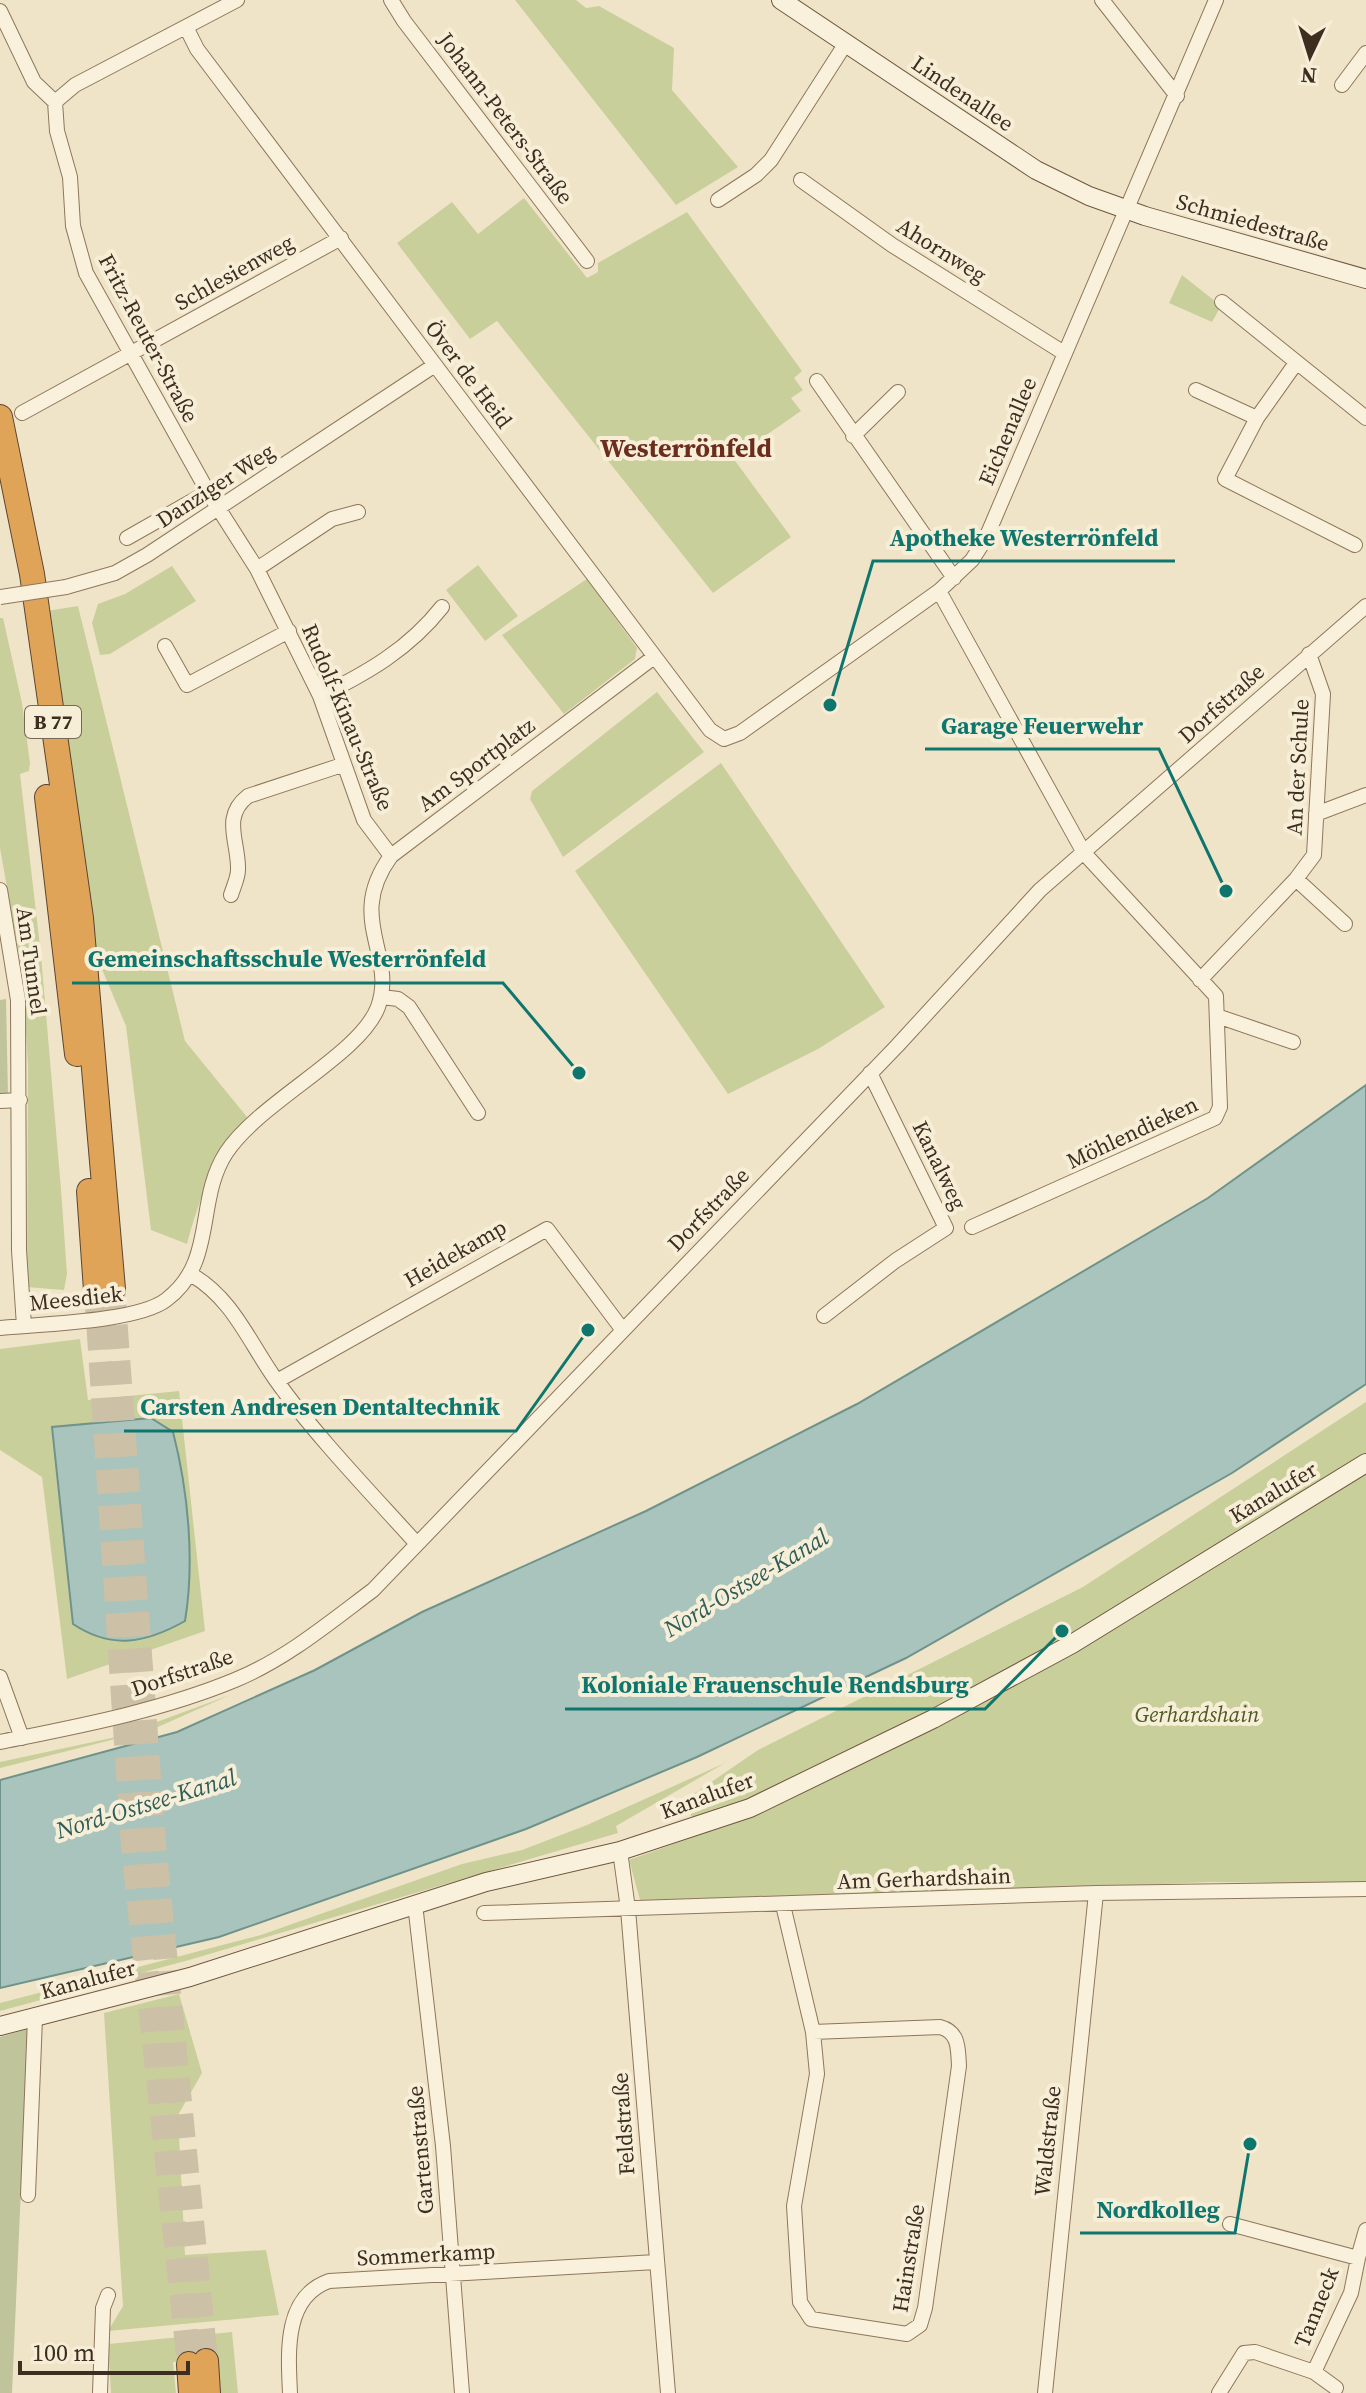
<svg xmlns="http://www.w3.org/2000/svg" width="1366" height="2393" font-family="'Source Serif 4',serif">
	<style>
		.green { fill: #c9cf9b }
		.cemetery { fill: #bfc49a }
		.water { fill: #a9c4bc; stroke: #6f938a; stroke-width: 2 }
		.lines { fill: none; stroke-linecap: round; stroke-linejoin: round }
		.highway-tunnel { stroke: #ccc0a6; stroke-width: 24; stroke-dasharray: 24 12; stroke-linecap: butt }
		.street-casing { stroke: #8d765c; stroke-width: 16 }
		.secondary-casing { stroke: #6f573f; stroke-width: 20 }
		.highway-casing { stroke: #5b4430; stroke-width: 26 }
		.street { stroke: #faf1dc; stroke-width: 14 }
		.secondary { stroke: #faf1dc; stroke-width: 18 }
		.highway { stroke: #e0a458; stroke-width: 24 }
		.street-bridge-casing { stroke: #8d765c; stroke-width: 16; stroke-linecap: butt }
		.street-bridge { stroke: #faf1dc; stroke-width: 14 }
		.labels { text-anchor: middle; stroke-width: 8; stroke-linejoin: round; paint-order: stroke }
		.shield { fill: #f7eed8; stroke: #756857; stroke-width: 2 }
		.shield-label { font-size: 20px; font-weight: bold; fill: #3d2e20 }
		.street-label { font-size: 22px; fill: #3d2e20; stroke: #f7eed8 }
		.park-label { font-size: 22px; font-style: italic; fill: #4d5a26; stroke: #f7eed8 }
		.water-label { font-size: 24px; font-style: italic; fill: #2f5d5a; stroke: #f7eed8 }
		.quarter-label { font-size: 26px; font-weight: bold; fill: #6b2e1e; stroke: #f7eed8 }
		.leader { fill: none; stroke: #0f766e; stroke-width: 3 }
		.callout-dot { fill: #0f766e; stroke: #f7eed8; stroke-width: 3 }
		.callout-label { font-size: 24px; text-anchor: middle; font-weight: bold; fill: #0f766e; stroke: #f7eed8; stroke-width: 8; stroke-linejoin: round; paint-order: stroke }
	</style>
	<rect width="100%" height="100%" fill="#f0e4c8"/>
	<path class="green" d="M515 0H576L586 8 599 6 674 48 672 90 738 167 676 205Z
		M524 198 587 278 598 272V263L687 212 802 371 794 378 803 390 791 398 801 411 733 458 791 537 713 593 497 321 470 339 397 243 452 202 478 234Z
		M1182 275 1221 306 1212 322 1169 303Z
		M478 565 518 616 485 641 446 590Z
		M172 566 196 601 110 654 100 655 92 623 98 604 125 594Z
		M587 579 637 648 635 659 564 714 502 635Z
		M78 606 185 1041 247 1117C216 1157 200 1195 187 1244L151 1230 126 1026 93 948 47 611Z
		M0 618H3L22 703 30 763 29 771 20 774 41 955 61 1189 67 1274 64 1290 27 1287 28 1068 23 978 0 848Z
		M657 692 704 752 563 857 530 799 532 791Z
		M721 763 885 1007 818 1049 728 1094 575 871Z
		M80 1339 88 1400 179 1391 205 1631 67 1679 42 1477 0 1450V1349Z
		M1366 1402V1884L1210 1882 642 1907 629 1860 699 1835 685 1800 758 1750 1083 1587Z
		M230 1695 151 1730 0 1768V1762L116 1737Z
		M725 1763 616 1826 618 1833 189 1960 0 2011V2003L261 1935 462 1864 522 1850 587 1825Z
		M179 1994 202 2073 178 2115 185 2255 266 2250 279 2315 108 2331 123 2306 104 2013Z
		M232 2332 238 2393H219L215 2359 173 2362 176 2393H111L108 2344Z"/>
	<path class="cemetery" d="M6 999 8 1097 0 1098V1000Z
		M28 2029 12 2393H0V2037Z"/>
	<path class="water" d="M1366 1085V1384L1232 1473 906 1658 697 1757 526 1829 219 1937 0 1988V1780L177 1732 315 1670 422 1612 646 1511 857 1404 1208 1198Z
		M151 1418 173 1432C188 1490 195 1561 185 1621 146 1643 112 1650 73 1624L52 1427Z"/>
	<g class="lines">
		<path class="highway-tunnel" d="M113 1289 154 1844 206 2361
			M96 1290 133 1848 189 2364"/>
		<g class="street-casing">
			<path id="street" d="M237 0 75 85 55 102 57 131 70 177 73 226 86 273 208 492 257 569 320 696 364 820 391 856
				M391 0 404 21 587 261
				M1102 0 1177 96
				M0 11 34 82 55 102
				M187 29 197 49 710 730 724 739 740 733 939 591 972 560 986 538 1216 0
				M1342 85 1366 53
				M801 180 892 245 1064 353
				M718 200 756 175 771 160 846 43
				M1222 302 1366 418
				M1296 363 1257 418 1225 479 1355 545
				M817 381 954 578
				M1196 390 1257 418
				M22 413 341 238
				M853 436 898 392
				M127 538 208 492
				M257 569 332 519 358 512
				M66 587 115 573 147 555 435 365
				M939 591 1084 853 1216 996 1220 1107 1215 1118 972 1227
				M165 646 187 685 289 631
				M320 696C367 673 409 649 442 607
				M1316 814 1366 795
				M1296 879 1345 924
				M0 890 18 1000 19 1250 24 1326
				M231 895C233 888 238 878 238 870 239 842 221 817 248 796L342 765
				M1200 980 1296 879 1314 855 1323 694 1309 654
				M382 997 398 999 409 1007 478 1113
				M1217 1016 1293 1042
				M0 1101 20 1100
				M192 1275C233 1299 249 1342 276 1380 314 1434 372 1494 417 1544
				M824 1316 895 1261 946 1228 870 1073
				M0 1328C39 1324 137 1322 166 1300 217 1262 195 1201 226 1153 259 1102 360 1055 378 1007 397 954 345 919 391 856L654 657
				M277 1381 547 1229 622 1329
				M0 1677 22 1738
				M0 1742C79 1726 160 1711 235 1680 286 1659 329 1623 373 1590L897 1046 1040 890 1366 606
				M620 1851 628 1909 668 2393
				M415 1904 443 2146 462 2393
				M783 1905 813 2032 940 2027C959 2032 958 2048 959 2066L925 2308 920 2325 907 2334 811 2319 800 2302 794 2206 817 2074 813 2032
				M484 1913 1096 1893 1366 1889
				M28 2195 35 2018
				M1230 2224 1358 2258 1366 2230
				M1314 2372 1336 2388
				M100 2393 103 2308 108 2295
				M290 2393C288 2351 284 2297 329 2281L656 2262
				M1045 2393 1096 1893
				M1219 2393 1244 2353 1255 2352 1314 2372 1351 2293 1358 2258"/>
		</g>
		<g class="secondary-casing">
			<path id="secondary" d="M781 0 1036 170 1089 196 1145 216 1366 279
				M0 2026 190 1977 486 1882 620 1851 750 1808 933 1719 1072 1644 1366 1463"/>
		</g>
		<g class="highway-casing">
			<path id="highway" d="M0 417 32 574 81 918 113 1289
				M47 797 77 1054
				M89 1191 96 1290
				M206 2361 208 2393
				M189 2364 191 2393"/>
		</g>
		<use href="#street" class="street"/>
		<use href="#secondary" class="secondary"/>
		<use href="#highway" class="highway"/>
		<g class="street-bridge-casing">
			<path id="street-bridge" d="M0 597 66 587"/>
		</g>
		<use href="#street-bridge" class="street-bridge"/>
	</g>
	<g class="labels">
		<rect class="shield" x="25" y="706" width="56" height="32" rx="6"/>
		<g class="shield-label">
			<text x="53" y="729">B 77</text>
		</g>
		<g class="street-label">
			<text transform="translate(963 93) rotate(34)" y="8">Lindenallee</text>
			<text transform="translate(506 118) rotate(53)" y="8">Johann-Peters-Straße</text>
			<text transform="translate(1253 222) rotate(16)" y="8">Schmiedestraße</text>
			<text transform="translate(942 250) rotate(32)" y="8">Ahornweg</text>
			<text transform="translate(234 272) rotate(-29)" y="8">Schlesienweg</text>
			<text transform="translate(149 338) rotate(62)" y="8">Fritz-Reuter-Straße</text>
			<text transform="translate(469 374) rotate(53)" y="8">Över de Heid</text>
			<text transform="translate(1007 431) rotate(-67)" y="8">Eichenallee</text>
			<text transform="translate(215 485) rotate(-33)" y="8">Danziger Weg</text>
			<text transform="translate(1221 703) rotate(-42)" y="8">Dorfstraße</text>
			<text transform="translate(348 717) rotate(67)" y="8">Rudolf-Kinau-Straße</text>
			<text transform="translate(476 764) rotate(-37)" y="8">Am Sportplatz</text>
			<text transform="translate(1297 767) rotate(-87)" y="8">An der Schule</text>
			<text transform="translate(32 961) rotate(82)" y="8">Am Tunnel</text>
			<text transform="translate(1132 1132) rotate(-25)" y="8">Möhlendieken</text>
			<text transform="translate(940 1165) rotate(64)" y="8">Kanalweg</text>
			<text transform="translate(708 1209) rotate(-46)" y="8">Dorfstraße</text>
			<text transform="translate(455 1253) rotate(-30)" y="8">Heidekamp</text>
			<text transform="translate(76 1298) rotate(-6)" y="8">Meesdiek</text>
			<text transform="translate(1273 1492) rotate(-31)" y="8">Kanalufer</text>
			<text transform="translate(182 1672) rotate(-19)" y="8">Dorfstraße</text>
			<text transform="translate(707 1795) rotate(-20)" y="8">Kanalufer</text>
			<text transform="translate(924 1878) rotate(-2)" y="8">Am Gerhardshain</text>
			<text transform="translate(88 1979) rotate(-15)" y="8">Kanalufer</text>
			<text transform="translate(623 2124) rotate(-94)" y="8">Feldstraße</text>
			<text transform="translate(1047 2141) rotate(-84)" y="8">Waldstraße</text>
			<text transform="translate(420 2150) rotate(-95)" y="8">Gartenstraße</text>
			<text transform="translate(426 2254) rotate(-3)" y="8">Sommerkamp</text>
			<text transform="translate(908 2258) rotate(-81)" y="8">Hainstraße</text>
			<text transform="translate(1316 2307) rotate(-68)" y="8">Tanneck</text>
		</g>
		<g class="park-label">
			<text x="1197" y="1722">Gerhardshain</text>
		</g>
		<g class="water-label">
			<text transform="translate(746 1583) rotate(-31)" y="8">Nord-Ostsee-Kanal</text>
			<text transform="translate(146 1804) rotate(-17)" y="8">Nord-Ostsee-Kanal</text>
		</g>
		<g class="quarter-label">
			<text x="686" y="457">Westerrönfeld</text>
		</g>
	</g>
	<path class="leader" d="M830 705L873 561H1175M1226 891L1159 749H925M579 1073L503 983H72M588 1330L516 1431H124M1062 1631L985 1709H565M1250 2144L1235 2233H1080"/>
	<g class="callout-dot">
		<circle cx="830" cy="705" r="8"/>
		<circle cx="1226" cy="891" r="8"/>
		<circle cx="579" cy="1073" r="8"/>
		<circle cx="588" cy="1330" r="8"/>
		<circle cx="1062" cy="1631" r="8"/>
		<circle cx="1250" cy="2144" r="8"/>
	</g>
	<g class="callout-label">
		<text x="1024" y="546">Apotheke Westerrönfeld</text>
		<text x="1042" y="734">Garage Feuerwehr</text>
		<text x="287" y="967">Gemeinschaftsschule Westerrönfeld</text>
		<text x="320" y="1415">Carsten Andresen Dentaltechnik</text>
		<text x="775" y="1693">Koloniale Frauenschule Rendsburg</text>
		<text x="1158" y="2218">Nordkolleg</text>
	</g>
	<g transform="translate(1310 56) rotate(184)" stroke="#f7eed8" stroke-width="6" paint-order="stroke">
	<path d="M0-6L14 30L0 20L-14 30Z" fill="#3d2e20"/>
	<text y="-12" font-size="22" font-weight="bold" text-anchor="middle" fill="#3d2e20">N</text>
	</g>
	<path d="M20 2361v12h168v-12" fill="none" stroke="#3d2e20" stroke-width="4"/>
	<text x="32" y="2361" font-size="24" fill="#3d2e20" stroke="#f7eed8" stroke-width="6" paint-order="stroke">100 m</text>
</svg>
